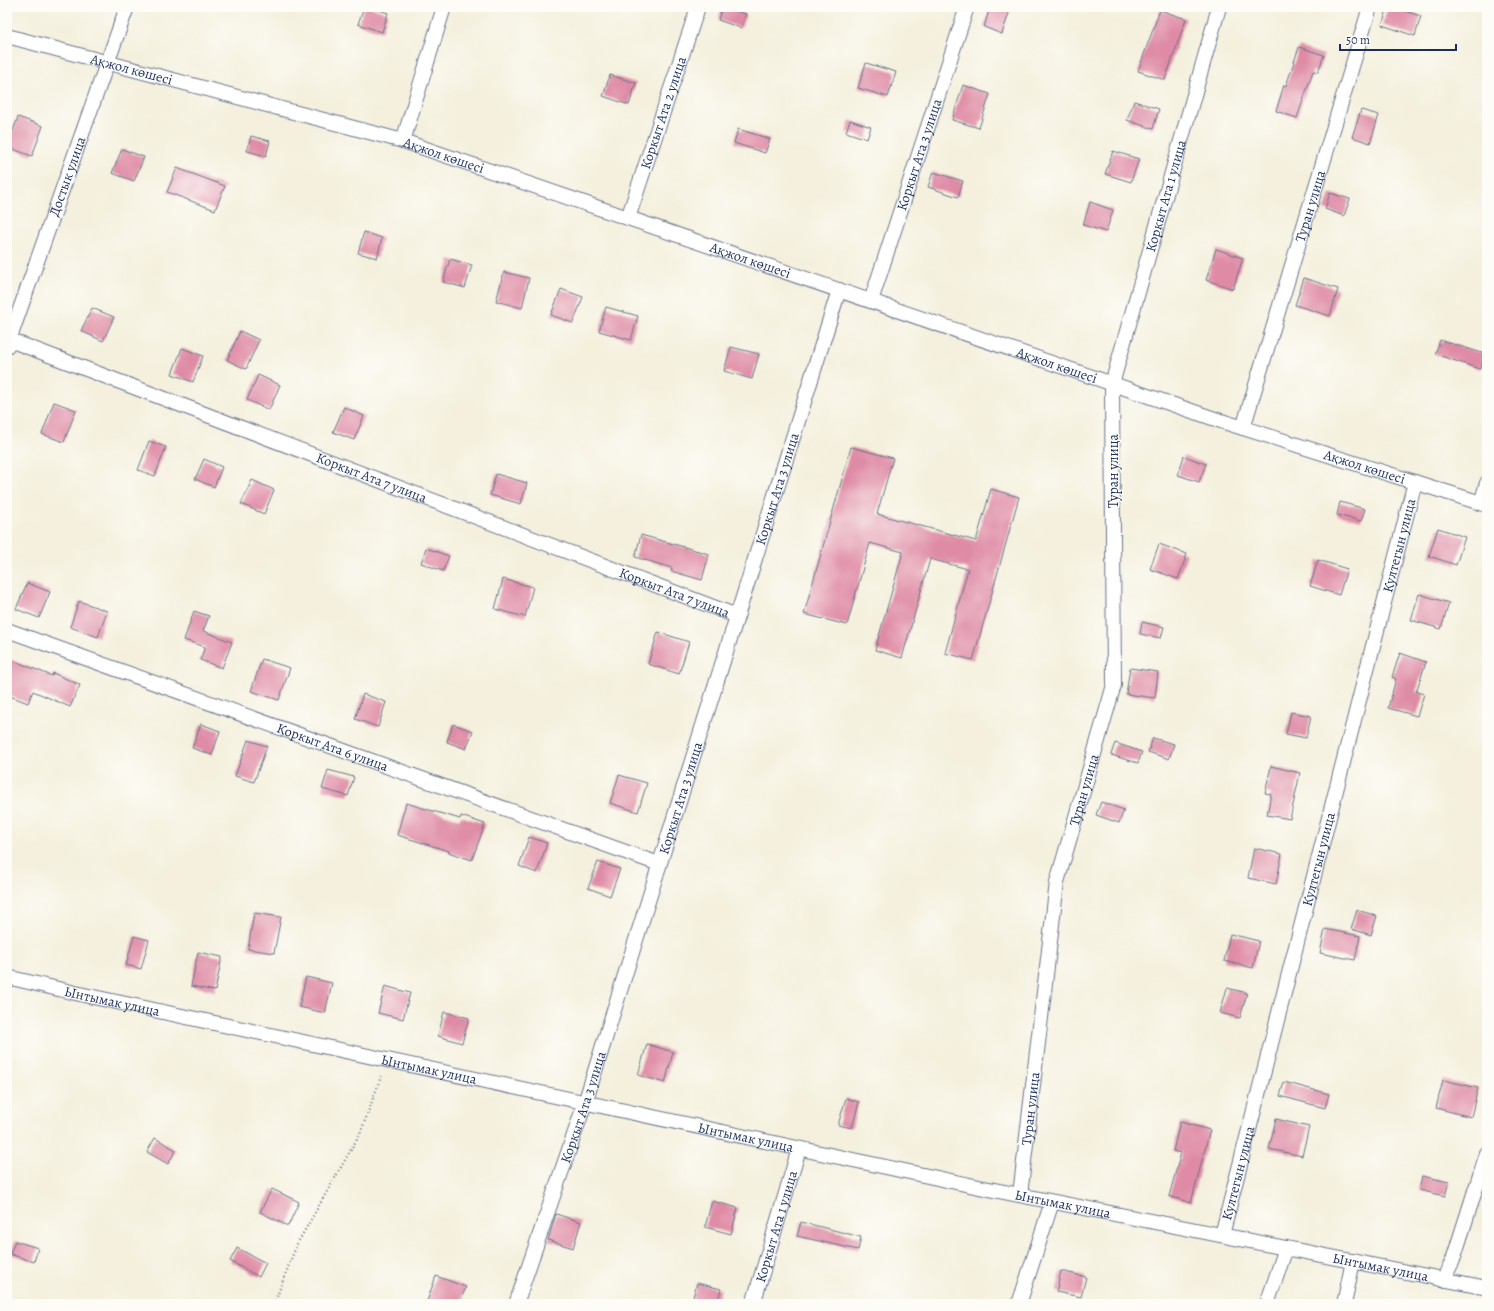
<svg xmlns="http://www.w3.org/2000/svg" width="1494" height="1311" font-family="Alegreya,serif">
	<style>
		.building { fill: #df8ba5 }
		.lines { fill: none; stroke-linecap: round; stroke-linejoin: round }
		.minor-casing { stroke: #67738a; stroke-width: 16 }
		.path { stroke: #67738a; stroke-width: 2.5; stroke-dasharray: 1 3; stroke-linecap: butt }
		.minor { stroke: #fff; stroke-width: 14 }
		.labels { text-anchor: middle; stroke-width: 3; stroke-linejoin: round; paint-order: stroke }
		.street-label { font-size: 14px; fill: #1b2f5e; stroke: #fdfcf7 }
	</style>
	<rect width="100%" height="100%" fill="#fdfcf7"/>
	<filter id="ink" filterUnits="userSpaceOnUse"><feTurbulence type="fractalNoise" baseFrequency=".025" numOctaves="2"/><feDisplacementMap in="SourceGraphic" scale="8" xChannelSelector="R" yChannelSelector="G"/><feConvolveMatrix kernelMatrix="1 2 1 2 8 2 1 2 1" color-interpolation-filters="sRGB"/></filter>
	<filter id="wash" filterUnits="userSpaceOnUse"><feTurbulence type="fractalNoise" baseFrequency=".012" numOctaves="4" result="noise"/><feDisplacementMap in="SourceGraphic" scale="16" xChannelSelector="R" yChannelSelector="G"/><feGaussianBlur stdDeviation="0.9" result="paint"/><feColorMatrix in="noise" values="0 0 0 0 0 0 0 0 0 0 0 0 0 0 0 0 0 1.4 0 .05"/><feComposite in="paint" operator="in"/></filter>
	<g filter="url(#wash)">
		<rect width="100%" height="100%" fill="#f4f0dd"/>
		<g id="blocks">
			<path class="building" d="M364 7H370L388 13 382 32 358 24Z
				M722 7 746 14 741 28 718 20Z
				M990 7H1011L1002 34 984 27Z
				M1388 7H1392L1421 16 1415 36 1382 25Z
				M1160 10 1186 19 1165 80 1138 71Z
				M1299 47 1324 55 1318 72 1313 71 1297 118 1276 111 1284 85 1286 86Z
				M866 63 896 72 888 97 858 88Z
				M610 75 636 83 629 105 603 96Z
				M963 85 990 94 979 128 952 120Z
				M1134 101 1159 109 1153 129 1127 120Z
				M1361 110 1379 115 1370 143 1352 137Z
				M18 117 43 126 32 156 7 147Z
				M850 120 871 127 867 139 846 132Z
				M738 129 770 139 765 153 734 143Z
				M251 136 270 141 266 156 247 151Z
				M122 149 144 157 134 181 112 173Z
				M1113 151 1139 159 1131 182 1105 174Z
				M177 168 225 186 215 210 167 192Z
				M933 172 963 181 958 197 928 187Z
				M1330 193 1350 199 1344 216 1325 209Z
				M1090 202 1113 210 1106 232 1083 225Z
				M364 232 382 238 377 258 358 253Z
				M1216 249 1243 258 1233 289 1206 280Z
				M450 259 472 265 465 288 443 282Z
				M504 272 529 278 522 308 496 301Z
				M1304 278 1338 289 1330 316 1295 305Z
				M561 289 583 297 573 323 551 315Z
				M606 307 638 316 631 340 599 331Z
				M92 308 114 317 103 341 81 331Z
				M240 331 259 340 246 369 227 360Z
				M1440 340 1485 354 1480 369 1435 354Z
				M731 347 759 354 752 379 724 371Z
				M182 348 203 356 193 382 172 374Z
				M258 375 280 385 269 410 247 400Z
				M54 402 76 410 64 442 42 434Z
				M344 407 364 416 354 440 333 432Z
				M149 441 166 447 155 476 138 470Z
				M851 447 893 458 877 514 976 541 991 489 1019 497 973 660 945 653 968 569 930 559 902 658 875 650 903 552 870 543 847 625 804 614Z
				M1184 456 1206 464 1199 482 1178 475Z
				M204 459 222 467 214 487 195 479Z
				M496 474 527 483 521 504 490 495Z
				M252 480 274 490 264 514 241 504Z
				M1340 502 1365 509 1361 521 1337 515Z
				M1438 528 1465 537 1456 565 1429 556Z
				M641 535 709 554 702 580 671 571 672 568 635 557Z
				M1159 544 1187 554 1178 579 1150 569Z
				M426 548 449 556 443 571 421 563Z
				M1318 560 1347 569 1339 595 1310 586Z
				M503 579 533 587 525 617 495 609Z
				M27 583 50 592 39 618 16 609Z
				M1419 594 1449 603 1441 629 1411 620Z
				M79 601 107 611 98 637 70 627Z
				M194 611 209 616 203 631 232 642 222 668 200 660 205 647 184 640Z
				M1142 622 1164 627 1161 638 1140 634Z
				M658 632 689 642 679 674 648 664Z
				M1400 653 1426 662 1416 692 1424 694 1417 716 1388 708 1396 679 1392 677Z
				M7 658 52 676 53 673 80 685 70 707 33 691 28 703 7 695Z
				M262 659 290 668 279 700 251 691Z
				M1130 668 1158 672 1155 698 1126 694Z
				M363 694 386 702 378 727 355 719Z
				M1291 712 1311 716 1306 738 1286 734Z
				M201 724 220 731 212 755 192 748Z
				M453 724 473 731 466 749 447 742Z
				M1153 738 1174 744 1169 759 1148 752Z
				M248 740 267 746 254 782 235 776Z
				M1115 743 1142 752 1138 763 1111 755Z
				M1271 766 1300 773 1290 819 1267 815 1271 794 1265 793Z
				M328 770 354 777 348 796 322 789Z
				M619 775 647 783 638 812 610 803Z
				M1101 802 1124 810 1119 823 1096 815Z
				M406 803 460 819 461 816 485 824 472 860 448 852 449 851 397 835Z
				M529 837 547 843 537 873 519 866Z
				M1254 848 1282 854 1276 884 1248 878Z
				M598 862 620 869 610 896 588 888Z
				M1357 910 1377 916 1371 935 1351 929Z
				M254 913 281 917 274 953 248 949Z
				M1325 929 1360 936 1355 960 1320 953Z
				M1230 934 1259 941 1253 968 1224 961Z
				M134 936 149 940 141 969 126 965Z
				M198 952 222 957 215 991 191 986Z
				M306 977 332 983 325 1013 299 1007Z
				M385 986 410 993 403 1019 378 1013Z
				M1227 988 1247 993 1240 1018 1220 1013Z
				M444 1012 469 1018 462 1043 438 1036Z
				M647 1044 673 1052 665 1083 638 1075Z
				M1443 1080 1478 1088 1471 1117 1436 1108Z
				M1284 1082 1329 1094 1325 1108 1280 1096Z
				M846 1098 859 1102 852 1128 838 1125Z
				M1276 1119 1309 1127 1302 1156 1269 1149Z
				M1180 1122 1210 1130 1191 1203 1169 1196 1181 1153 1173 1151Z
				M155 1138 176 1150 168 1164 147 1152Z
				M1422 1176 1449 1182 1445 1196 1419 1190Z
				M272 1189 299 1202 288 1226 260 1212Z
				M712 1201 738 1208 731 1234 705 1227Z
				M556 1214 581 1222 573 1248 548 1240Z
				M801 1222 861 1237 858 1250 797 1236Z
				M15 1241 38 1248 34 1262 10 1254Z
				M237 1248 266 1263 259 1277 230 1261Z
				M1061 1271 1086 1277 1081 1297 1056 1292Z
				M436 1276 466 1287 459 1304H426Z
				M697 1283 721 1289 717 1304H691Z"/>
		</g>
	</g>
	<g filter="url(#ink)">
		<use href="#blocks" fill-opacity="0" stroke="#67738a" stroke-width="1"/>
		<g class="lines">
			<g class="minor-casing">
				<g id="minor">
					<path id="s1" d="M7 36 403 141 1221 421 1487 505"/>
					<path d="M403 141 444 7"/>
					<path id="s2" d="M628 218 698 7"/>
					<path id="s3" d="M871 301 967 7"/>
					<path id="s4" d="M7 339 737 616"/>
					<path id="s5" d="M7 346 127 7"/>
					<path id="s6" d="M1243 428 1370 7"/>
					<path d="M1481 503 1487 483"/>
					<path id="s7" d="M7 630 659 864"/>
					<path id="s8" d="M7 977 84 995 979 1187 1487 1288"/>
					<path id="s9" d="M1020 1195 1057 882 1114 685 1112 384 1219 7"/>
					<path id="s10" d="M1222 1235 1415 482"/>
					<path d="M1443 1280 1453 1260 1487 1153"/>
					<path id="s11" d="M516 1304 585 1103 839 290"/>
					<path id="s12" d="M753 1304 799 1149"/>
					<path d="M1019 1304 1052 1202"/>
					<path d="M1267 1304 1286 1248"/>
					<path d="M1344 1304 1353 1261"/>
				</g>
			</g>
			<path class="path" d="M274 1304 297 1244 360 1134 382 1074"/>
			<use href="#minor" class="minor"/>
		</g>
	</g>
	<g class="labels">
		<g class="street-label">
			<text dy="5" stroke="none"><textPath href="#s1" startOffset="129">Ақжол көшесі</textPath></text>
			<text dy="5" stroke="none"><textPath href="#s2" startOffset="111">Коркыт Ата 2 улица</textPath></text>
			<text dy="5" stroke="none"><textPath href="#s3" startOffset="154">Коркыт Ата 3 улица</textPath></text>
			<text dy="5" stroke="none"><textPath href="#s1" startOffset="453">Ақжол көшесі</textPath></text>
			<text dy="5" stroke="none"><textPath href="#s5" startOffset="180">Достык улица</textPath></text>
			<text dy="5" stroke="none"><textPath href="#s9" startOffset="1017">Коркыт Ата 1 улица</textPath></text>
			<text dy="5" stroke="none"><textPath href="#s6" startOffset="232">Туран улица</textPath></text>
			<text dy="5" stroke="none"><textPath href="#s1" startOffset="777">Ақжол көшесі</textPath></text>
			<text dy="5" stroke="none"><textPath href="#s1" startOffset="1101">Ақжол көшесі</textPath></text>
			<text dy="5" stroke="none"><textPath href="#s1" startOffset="1425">Ақжол көшесі</textPath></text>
			<text transform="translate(1113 471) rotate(-90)" y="5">Туран улица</text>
			<text dy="5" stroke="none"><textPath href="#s4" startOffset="390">Коркыт Ата 7 улица</textPath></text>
			<text dy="5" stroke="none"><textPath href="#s11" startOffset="856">Коркыт Ата 3 улица</textPath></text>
			<text dy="5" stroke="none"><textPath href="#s10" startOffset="712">Култегын улица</textPath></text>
			<text dy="5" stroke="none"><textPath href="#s4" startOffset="714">Коркыт Ата 7 улица</textPath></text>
			<text dy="5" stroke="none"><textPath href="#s7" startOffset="346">Коркыт Ата 6 улица</textPath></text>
			<text dy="5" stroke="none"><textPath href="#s9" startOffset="411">Туран улица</textPath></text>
			<text dy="5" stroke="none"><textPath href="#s11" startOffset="532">Коркыт Ата 3 улица</textPath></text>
			<text dy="5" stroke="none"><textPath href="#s10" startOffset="388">Култегын улица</textPath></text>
			<text dy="5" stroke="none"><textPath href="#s8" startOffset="108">Ынтымак улица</textPath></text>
			<text dy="5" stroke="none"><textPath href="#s8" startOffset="432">Ынтымак улица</textPath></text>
			<text dy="5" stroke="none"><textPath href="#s11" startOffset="208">Коркыт Ата 3 улица</textPath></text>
			<text dy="5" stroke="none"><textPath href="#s9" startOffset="87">Туран улица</textPath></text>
			<text dy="5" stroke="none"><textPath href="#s8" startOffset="756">Ынтымак улица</textPath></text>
			<text dy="5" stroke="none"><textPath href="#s10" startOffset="64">Култегын улица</textPath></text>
			<text dy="5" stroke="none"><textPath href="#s8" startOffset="1080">Ынтымак улица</textPath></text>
			<text dy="5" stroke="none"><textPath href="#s12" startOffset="81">Коркыт Ата 1 улица</textPath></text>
			<text dy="5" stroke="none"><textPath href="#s8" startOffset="1404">Ынтымак улица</textPath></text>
		</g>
	</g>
	<rect width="1494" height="1311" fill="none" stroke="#fdfcf7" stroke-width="24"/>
	<path d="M1340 44v6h116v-6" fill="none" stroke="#1b2f5e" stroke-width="2"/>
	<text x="1346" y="44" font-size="12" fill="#1b2f5e" stroke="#fdfcf7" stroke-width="3" paint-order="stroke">50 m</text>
</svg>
